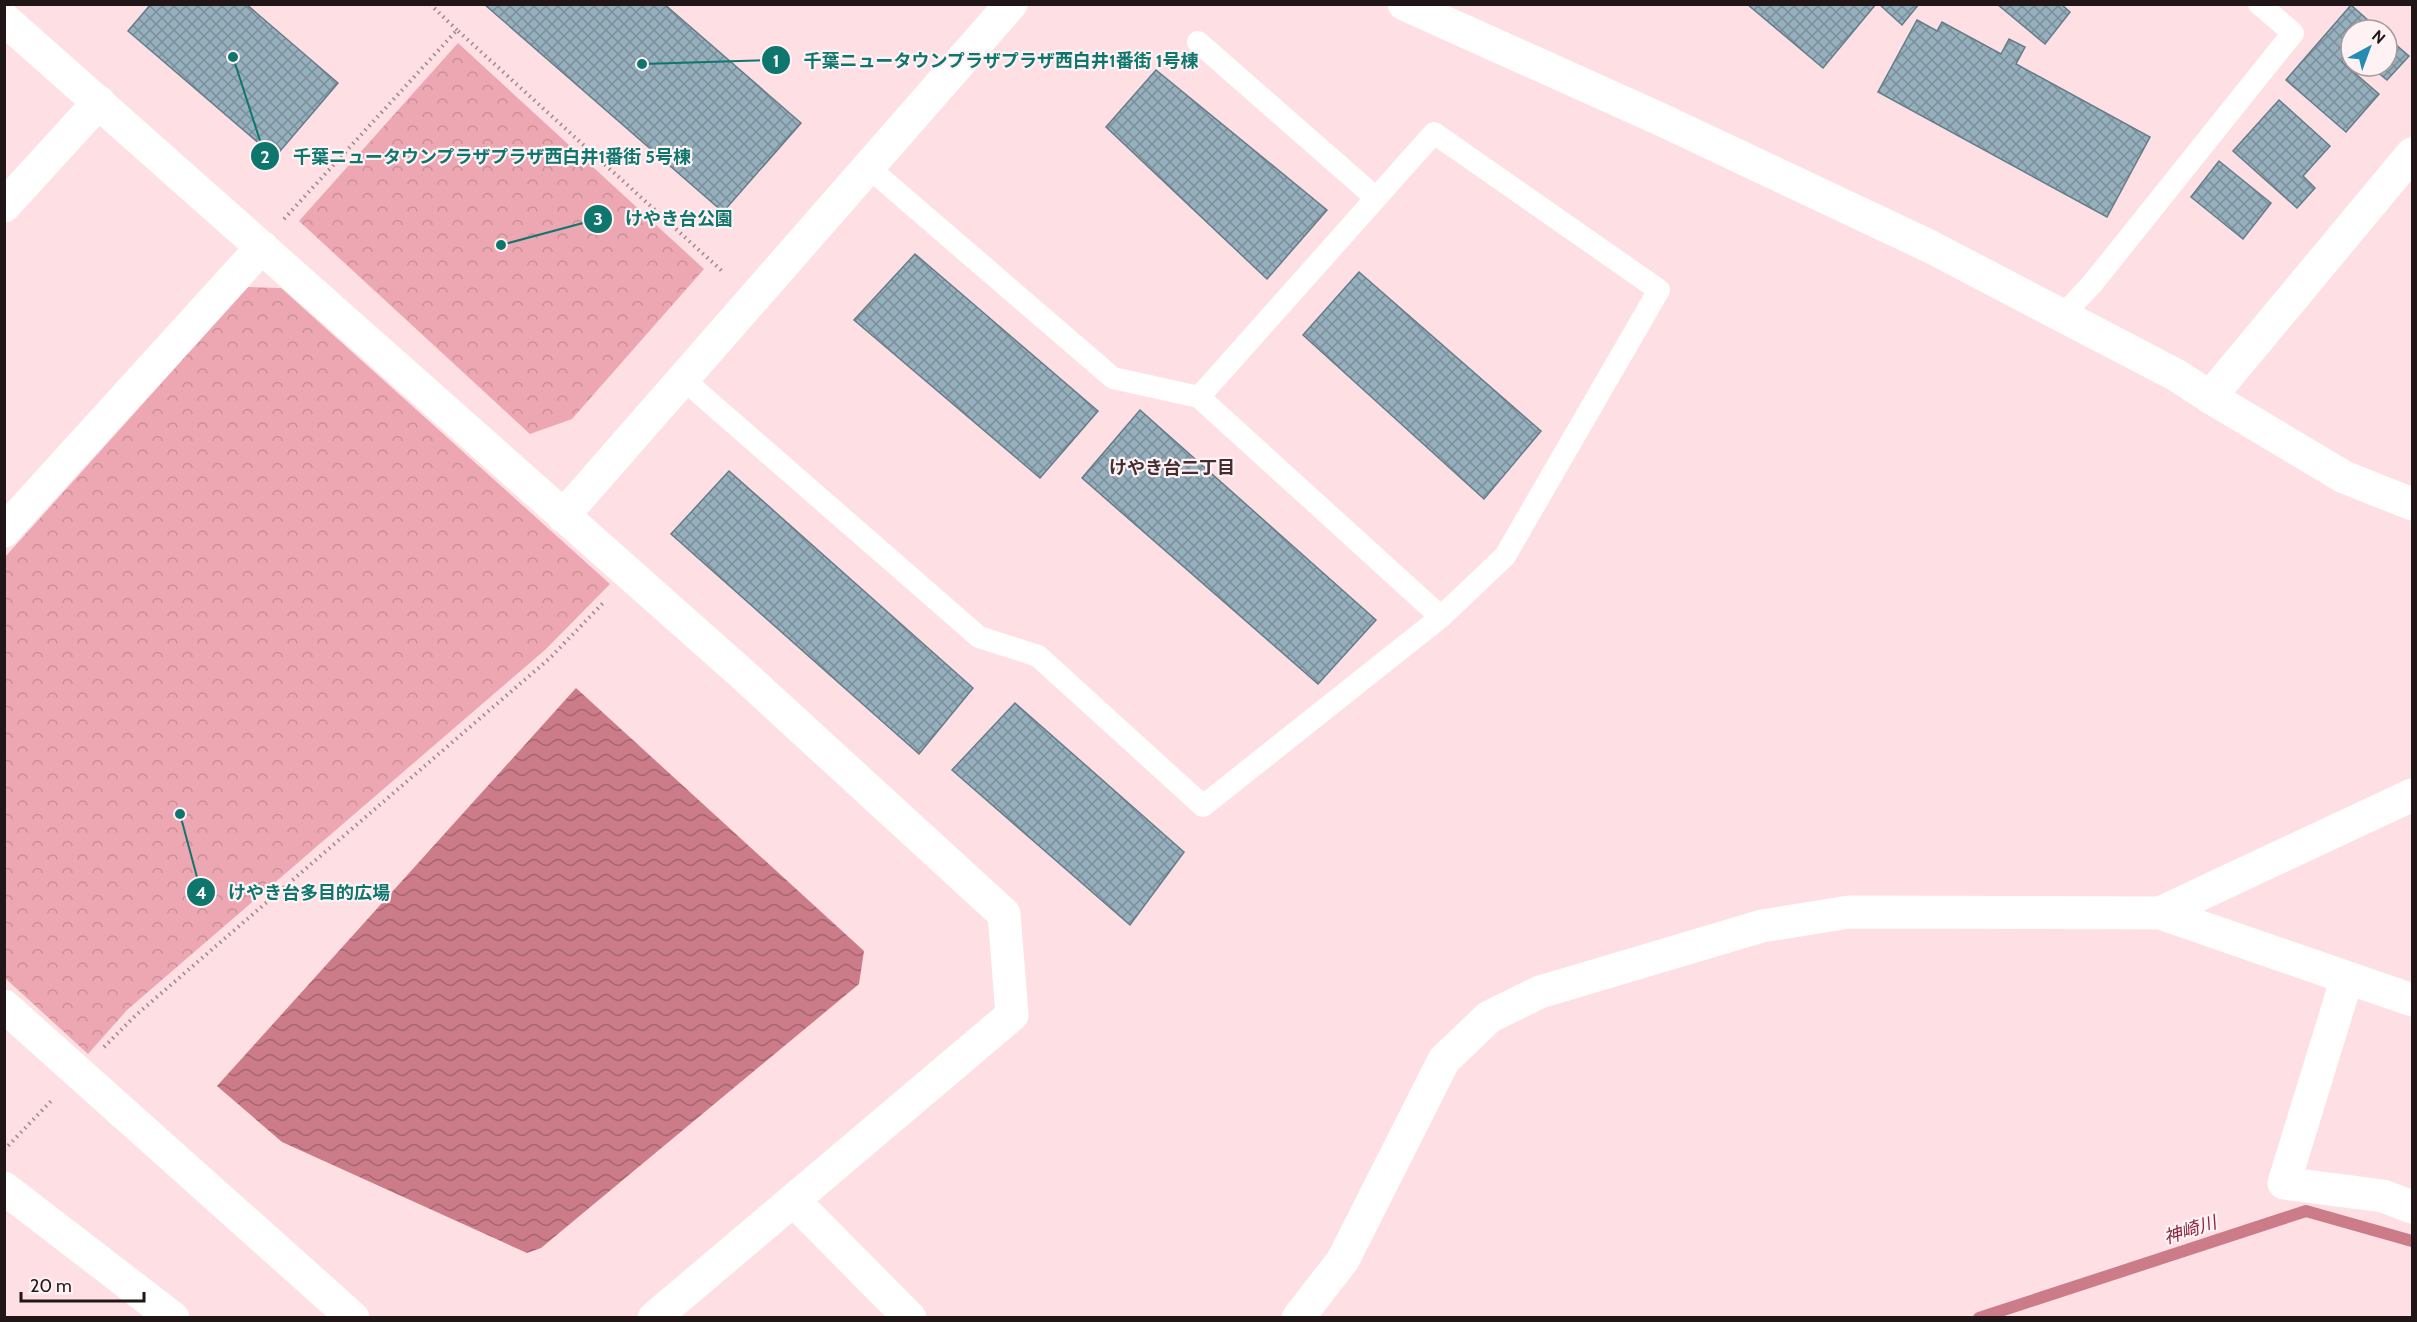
<svg xmlns="http://www.w3.org/2000/svg" width="2417" height="1322" font-family="Cabin,'Noto Sans JP',sans-serif">
	<style>
		.park { fill: url(#park-crowns) }
		.water { fill: url(#water-waves) }
		.lines { fill: none; stroke-linecap: round; stroke-linejoin: round }
		.stream { stroke: #cc7b89; stroke-width: 12 }
		.building { fill: url(#building-cross-hatch); stroke: #637c88; stroke-width: 1.5 }
		.path { stroke: #9d888a; stroke-width: 4; stroke-dasharray: 1.5 4.5; stroke-linecap: butt }
		.lane { stroke: #fff; stroke-width: 22 }
		.street { stroke: #fff; stroke-width: 33 }
		.secondary { stroke: #fff; stroke-width: 33 }
		.labels { text-anchor: middle; stroke-width: 4.5; stroke-linejoin: round; paint-order: stroke }
		.neighbourhood-label { font-size: 18px; font-weight: bold; fill: #442d30; stroke: #fff2f4 }
		.water-label { font-size: 18px; font-style: italic; fill: #892741; stroke: #fff2f4 }
		.leader { fill: none; stroke: #0f766e; stroke-width: 2 }
		.callout-dot { fill: #0f766e; stroke: #fff2f4; stroke-width: 2 }
		.mark-label { font-size: 18px; text-anchor: middle; font-weight: bold; fill: #fff }
		.callout-label { font-size: 18px; text-anchor: middle; font-weight: bold; fill: #0f766e; stroke: #fff2f4; stroke-width: 4.5; stroke-linejoin: round; paint-order: stroke }
	</style>
	<defs>
		<pattern id="park-crowns" width="20" height="18" patternUnits="userSpaceOnUse" patternTransform="scale(1.5)"><rect width="20" height="18" fill="#eda7b2"/><path d="M2 6a3 3 0 1 1 6 0M12 15a3 3 0 1 1 6 0" fill="none" stroke="#cb8f98"/></pattern>
		<pattern id="water-waves" width="16" height="10" patternUnits="userSpaceOnUse" patternTransform="scale(1.5)"><rect width="16" height="10" fill="#cc7b89"/><path d="M0 5q4-4 8 0t8 0" fill="none" stroke="#a5646f"/></pattern>
		<pattern id="building-cross-hatch" width="8" height="8" patternUnits="userSpaceOnUse" patternTransform="scale(1.5)"><rect width="8" height="8" fill="#96b0bd"/><path d="M0 0l8 8M0 8l8-8" fill="none" stroke="#7a8e99"/></pattern>
	</defs>
	<rect width="100%" height="100%" fill="#fedfe3"/>
	<path class="park" d="M458 43 704 269 572 419 530 434 299 221Z
		M248 287 281 288 610 584 546 649 127 1010 88 1054 5 978V557Z"/>
	<path class="water" d="M576 688 864 951 859 984 541 1248 527 1253 282 1142 217 1086Z"/>
	<g class="lines">
		<path class="stream" d="M1979 1318 2306 1211 2412 1241"/>
	</g>
	<path class="building" d="M151 4H246L338 83 275 157 128 31Z
		M484 4H664L801 123 723 212Z
		M1747 4H1876L1823 68Z
		M1879 4H1919L1902 25Z
		M1997 4H2061L2070 12 2045 44Z
		M2351 5 2379 30H2351V51L2342 62 2379 94 2346 132 2286 80Z
		M1917 20 1937 31 1942 22 2001 54 2009 39 2025 47 2016 64 2150 137 2107 217 1878 92Z
		M2387 37 2409 56 2387 80 2370 66H2387Z
		M1156 70 1327 210 1267 279 1106 127Z
		M2279 100 2330 146 2303 176 2315 188 2297 208 2233 151Z
		M2219 161 2271 203 2243 239 2191 197Z
		M915 254 1098 411 1040 478 854 320Z
		M1359 272 1541 431 1484 499 1303 335Z
		M1140 410 1376 620 1318 684 1082 478Z
		M729 471 973 688 919 754 671 534Z
		M1015 703 1184 852 1130 925 952 770Z"/>
	<g class="lines">
		<path class="path" d="M430 4 457 30
			M284 219 457 30 722 271
			M104 1047 136 1015 550 658 605 601
			M4 1150 52 1100"/>
		<path class="lane" d="M1198 42 1376 198
			M868 167 1113 378 1199 397 1441 617
			M2062 316 2092 284 2293 33 2259 4
			M683 379 979 637 1038 656 1203 806 1441 617 1505 556 1659 290 1434 133 1199 397"/>
		<path class="street" d="M4 19 739 671 1004 914 1012 1015 654 1318
			M2412 154 2210 397 2344 477 2412 504
			M4 206 99 102
			M563 516 1011 4
			M4 531 262 247
			M2160 913 2412 1000
			M2347 978 2284 1183 2383 1196 2412 1207
			M4 1006 353 1318
			M4 1188 173 1318
			M793 1200 910 1318
			M1298 1318 1343 1260 1444 1060 1489 1017 1540 992 1762 926 1849 912 2160 913 2412 795"/>
		<path class="secondary" d="M1404 4 1662 120 1931 247 2176 375 2210 397"/>
	</g>
	<g class="labels">
		<g class="neighbourhood-label">
			<text x="1172" y="474">けやき台二丁目</text>
		</g>
		<g class="water-label">
			<text transform="translate(2190 1230) rotate(-18)" y="6">神崎川</text>
		</g>
	</g>
	<path class="leader" d="M642 64L776 60M233 57L265 156M501 245L598 219M180 814L201 892"/>
	<g class="callout-dot">
		<circle cx="642" cy="64" r="6"/>
		<circle cx="233" cy="57" r="6"/>
		<circle cx="501" cy="245" r="6"/>
		<circle cx="180" cy="814" r="6"/>
		<circle cx="776" cy="60" r="15"/>
		<circle cx="265" cy="156" r="15"/>
		<circle cx="598" cy="219" r="15"/>
		<circle cx="201" cy="892" r="15"/>
	</g>
	<g class="mark-label">
		<text x="776" y="67">1</text>
		<text x="265" y="163">2</text>
		<text x="598" y="225">3</text>
		<text x="201" y="899">4</text>
	</g>
	<g class="callout-label">
		<text x="1001" y="67">千葉ニュータウンプラザプラザ西白井1番街 1号棟</text>
		<text x="492" y="163">千葉ニュータウンプラザプラザ西白井1番街 5号棟</text>
		<text x="679" y="225">けやき台公園</text>
		<text x="309" y="899">けやき台多目的広場</text>
	</g>
	<rect width="2417" height="1322" fill="none" stroke="#201617" stroke-width="12"/>
	<g transform="translate(2369 48) rotate(41)"><circle r="28" fill="#fff2f4" stroke="#a69a9c" stroke-width="1.5"/>
	<path d="M0-4.5L10 22L0 15L-10 22Z" fill="#258bb4"/>
	<text y="-9" font-size="16" font-weight="bold" text-anchor="middle" fill="#201617">N</text>
	</g>
	<path d="M21 1292v9h123v-9" fill="none" stroke="#201617" stroke-width="3"/>
	<text x="30" y="1292" font-size="18" fill="#201617" stroke="#fff2f4" stroke-width="4.5" paint-order="stroke">20 m</text>
</svg>
